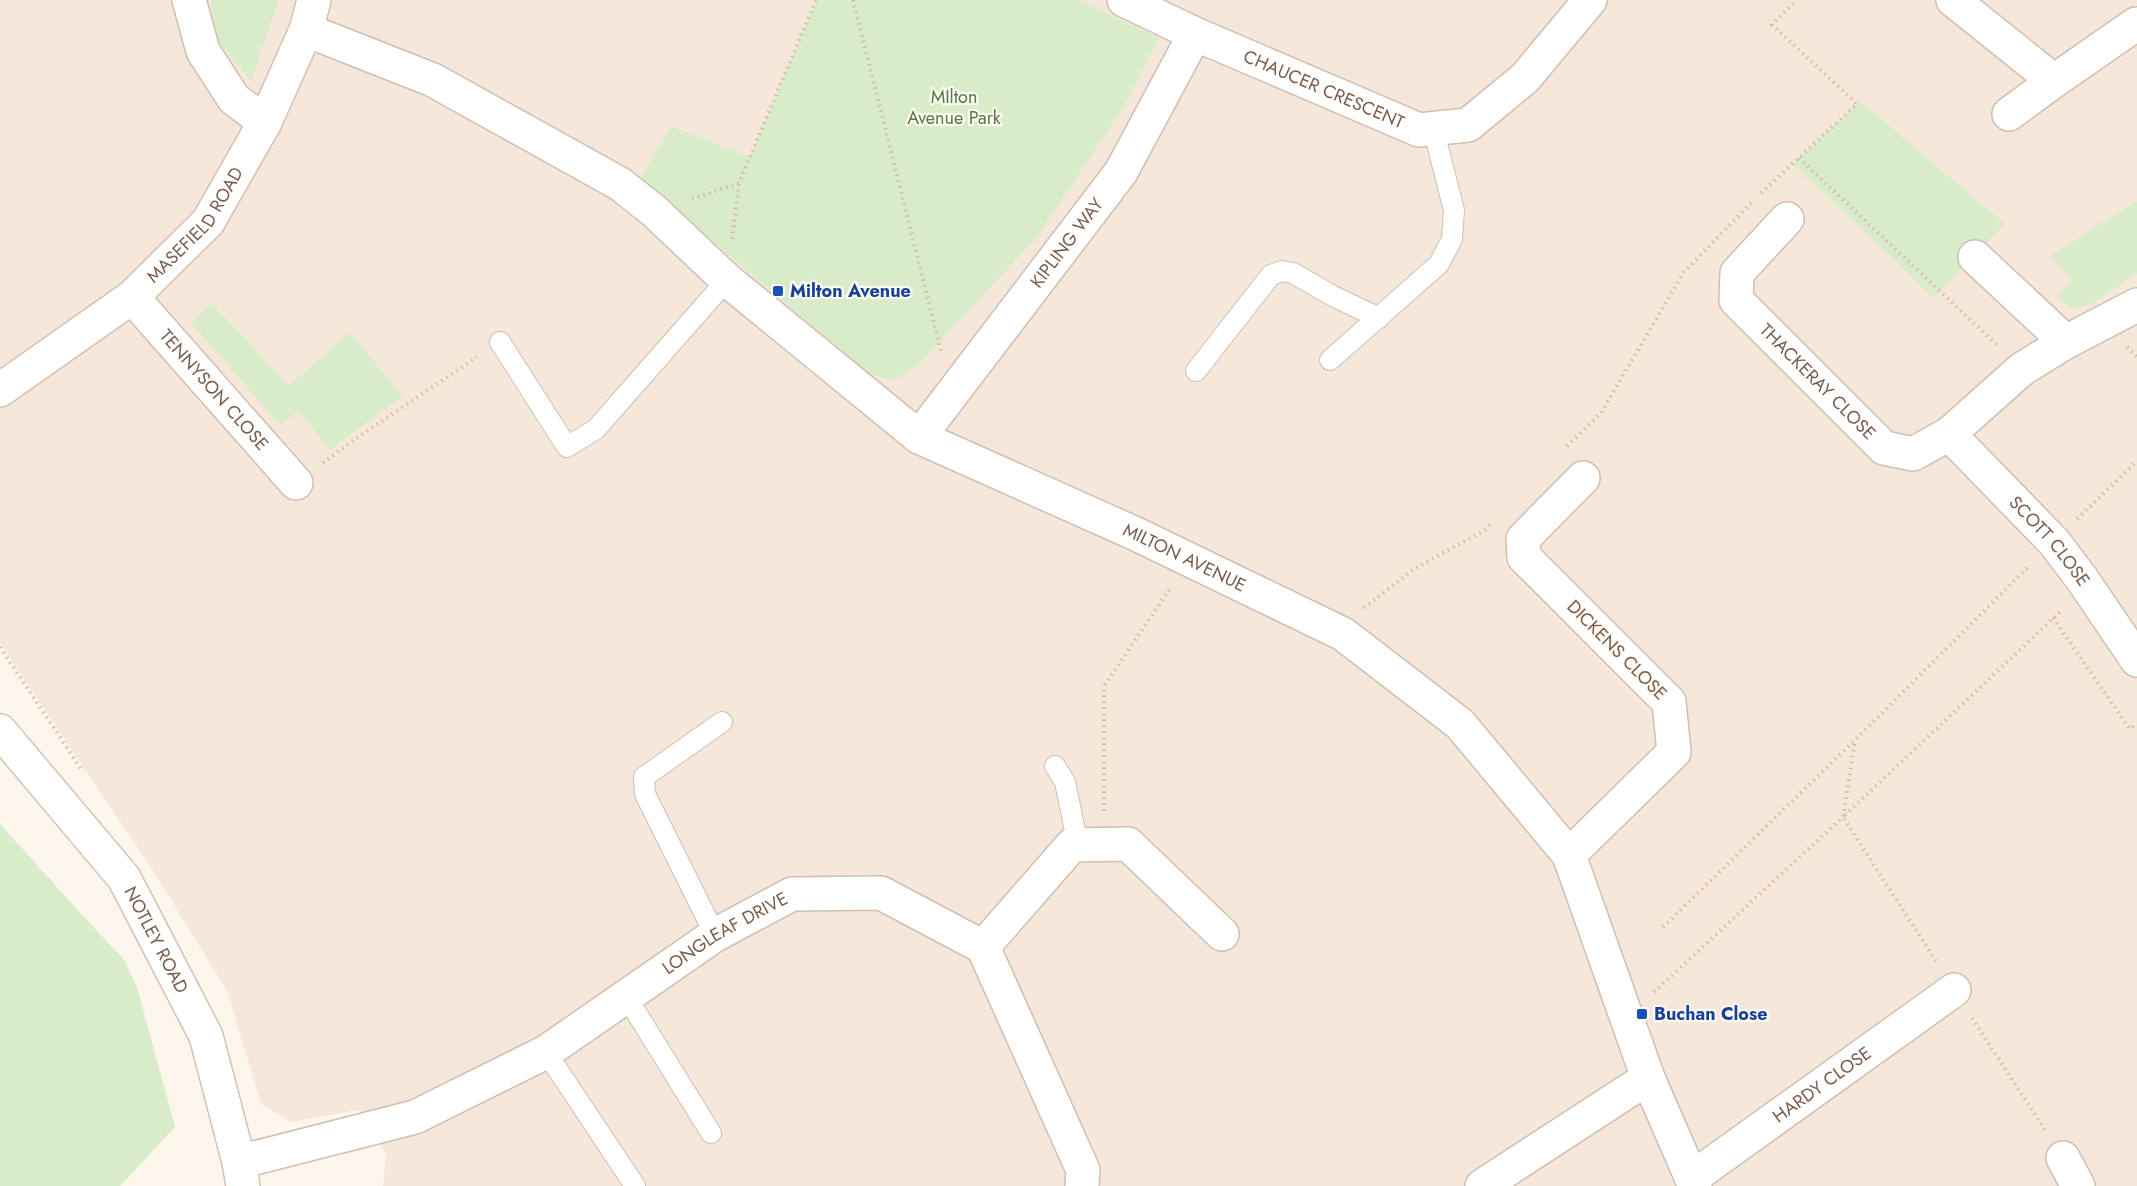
<svg xmlns="http://www.w3.org/2000/svg" width="2137" height="1186" font-family="Jost,sans-serif">
	<style>
		.residential { fill: #f5e8da }
		.green { fill: #d8ecc9 }
		.lines { fill: none; stroke-linecap: round; stroke-linejoin: round }
		.lane-casing { stroke: #d1beb0; stroke-width: 22 }
		.street-casing { stroke: #d1beb0; stroke-width: 36 }
		.secondary-casing { stroke: #d6c0b0; stroke-width: 36 }
		.path { stroke: #d9b8a5; stroke-width: 4; stroke-dasharray: 1.5 4.5; stroke-linecap: butt }
		.lane { stroke: #fff; stroke-width: 20 }
		.street { stroke: #fff; stroke-width: 33 }
		.secondary { stroke: #fff; stroke-width: 33 }
		.transit-dot { fill: #1a4fb4; stroke: #fffaf3; stroke-width: 2 }
		.labels { text-anchor: middle; stroke-width: 4.5; stroke-linejoin: round; paint-order: stroke }
		.street-label { font-size: 18px; fill: #7a5c4d; stroke: #fffaf3 }
		.park-label { font-size: 18px; fill: #537a41; stroke: #fffaf3 }
		.transit-label { font-size: 18px; font-weight: bold; fill: #164399; stroke: #fffaf3; text-anchor: start }
	</style>
	<rect width="100%" height="100%" fill="#fdf6ec"/>
	<path class="residential" d="M0 0H816L750 158 671 127 640 179 1126 103 1158 38 1079 0H2137V1186H383L386 1154 359 1110 290 1122 261 1104 227 991 155 874 0 643Z"/>
	<path class="green" d="M211 0H279L251 81 214 36Z
		M816 0H1079L1159 38 1126 103 1038 236 918 365 892 380 868 374 640 179 671 126 750 157Z
		M1860 101 2005 224 1934 298 1793 164Z
		M2137 201V273L2093 303 2072 309 2057 296 2072 279 2050 256Z
		M211 303 289 385 350 333 403 396 330 450 299 411 280 425 191 323Z
		M0 824 74 906 124 960 137 987 175 1127 120 1186H0Z"/>
	<g class="lines">
		<g class="lane-casing">
			<path id="lane" d="M500 342 567 447 596 429 727 280
				M1330 360 1439 264 1452 239 1454 210 1433 128
				M1196 371 1271 275 1282 271 1293 273 1333 296 1379 318
				M1055 766 1065 782 1078 845
				M715 935 645 794 644 777 722 722
				M626 996 711 1133
				M546 1052 635 1186"/>
		</g>
		<g class="street-casing">
			<g id="street">
				<path d="M189 0 203 51 234 99 265 122"/>
				<path id="s1" d="M1124 0 1195 34 1419 130 1468 125 1525 78 1590 0"/>
				<path d="M1953 0 2054 81 2136 24"/>
				<path id="s2" d="M306 30 433 80 620 184 654 211 727 280 919 437 1136 534 1343 634 1460 724 1569 855 1648 1078 1695 1186"/>
				<path d="M2009 114 2054 81"/>
				<path id="s3" d="M1787 219 1737 273 1736 300 1884 448 1913 454 1949 434 2022 369 2066 342 2137 305"/>
				<path d="M1975 257 2066 342"/>
				<path id="s4" d="M132 297 296 483"/>
				<path id="s5" d="M1949 434 2054 542 2082 579 2137 660"/>
				<path id="s6" d="M919 437 1121 172 1195 34"/>
				<path d="M1569 855 1674 752 1669 702 1524 557 1523 539 1583 478"/>
				<path d="M983 947 1072 845 1128 844 1222 934"/>
				<path d="M2063 1158 2078 1186"/>
				<path id="s7" d="M239 1162 415 1117 546 1052 715 935 792 894 881 893 983 947 1083 1170 1082 1186"/>
				<path id="s8" d="M1692 1178 1954 990"/>
				<path d="M1482 1186 1648 1078"/>
			</g>
		</g>
		<g class="secondary-casing">
			<g id="secondary">
				<path id="s9" d="M0 390 132 297 208 222 265 122 306 30 314 0"/>
				<path id="s10" d="M0 731 124 878 206 1036 239 1162 243 1186"/>
			</g>
		</g>
		<path class="path" d="M853 0 941 351
			M1799 158 1997 345
			M1761 193 1857 104 1772 25 1797 0
			M692 199 739 183 816 0
			M732 239 739 183
			M2127 347 2137 357
			M1567 446 1601 413 1684 272 1751 203
			M323 463 351 442 477 357
			M2077 519 2137 461
			M1364 608 1414 569 1485 530 1492 522
			M2053 618 2130 729 2137 724
			M0 647 83 772
			M1104 811V686L1171 587
			M1663 927 1856 739 2029 566
			M1936 961 1843 817 2062 610
			M1654 992 1843 817 1855 741
			M1972 1018 2045 1130"/>
		<use href="#lane" class="lane"/>
		<use href="#street" class="street"/>
		<use href="#secondary" class="secondary"/>
	</g>
	<g class="transit-dot">
		<rect x="772" y="285" width="12" height="12" rx="3"/>
		<rect x="1636" y="1008" width="12" height="12" rx="3"/>
	</g>
	<g class="labels">
		<g class="street-label">
			<text dy="6" stroke="none"><textPath href="#s1" startOffset="219">CHAUCER CRESCENT</textPath></text>
			<text dy="6" stroke="none"><textPath href="#s9" startOffset="258">MASEFIELD ROAD</textPath></text>
			<text dy="6" stroke="none"><textPath href="#s6" startOffset="244">KIPLING WAY</textPath></text>
			<text dy="6" stroke="none"><textPath href="#s3" startOffset="216">THACKERAY CLOSE</textPath></text>
			<text dy="6" stroke="none"><textPath href="#s4" startOffset="124">TENNYSON CLOSE</textPath></text>
			<text dy="6" stroke="none"><textPath href="#s5" startOffset="147">SCOTT CLOSE</textPath></text>
			<text dy="6" stroke="none"><textPath href="#s2" startOffset="1034">MILTON AVENUE</textPath></text>
			<text transform="translate(1617 650) rotate(45)" y="6">DICKENS CLOSE</text>
			<text dy="6" stroke="none"><textPath href="#s7" startOffset="543">LONGLEAF DRIVE</textPath></text>
			<text dy="6" stroke="none"><textPath href="#s10" startOffset="262">NOTLEY ROAD</textPath></text>
			<text dy="6" stroke="none"><textPath href="#s8" startOffset="160">HARDY CLOSE</textPath></text>
		</g>
		<g class="park-label">
			<text x="954" y="103">MIlton<tspan x="954" dy="21">Avenue Park</tspan></text>
		</g>
		<g class="transit-label">
			<text x="790" y="297">Milton Avenue</text>
			<text x="1654" y="1020">Buchan Close</text>
		</g>
	</g>
</svg>
